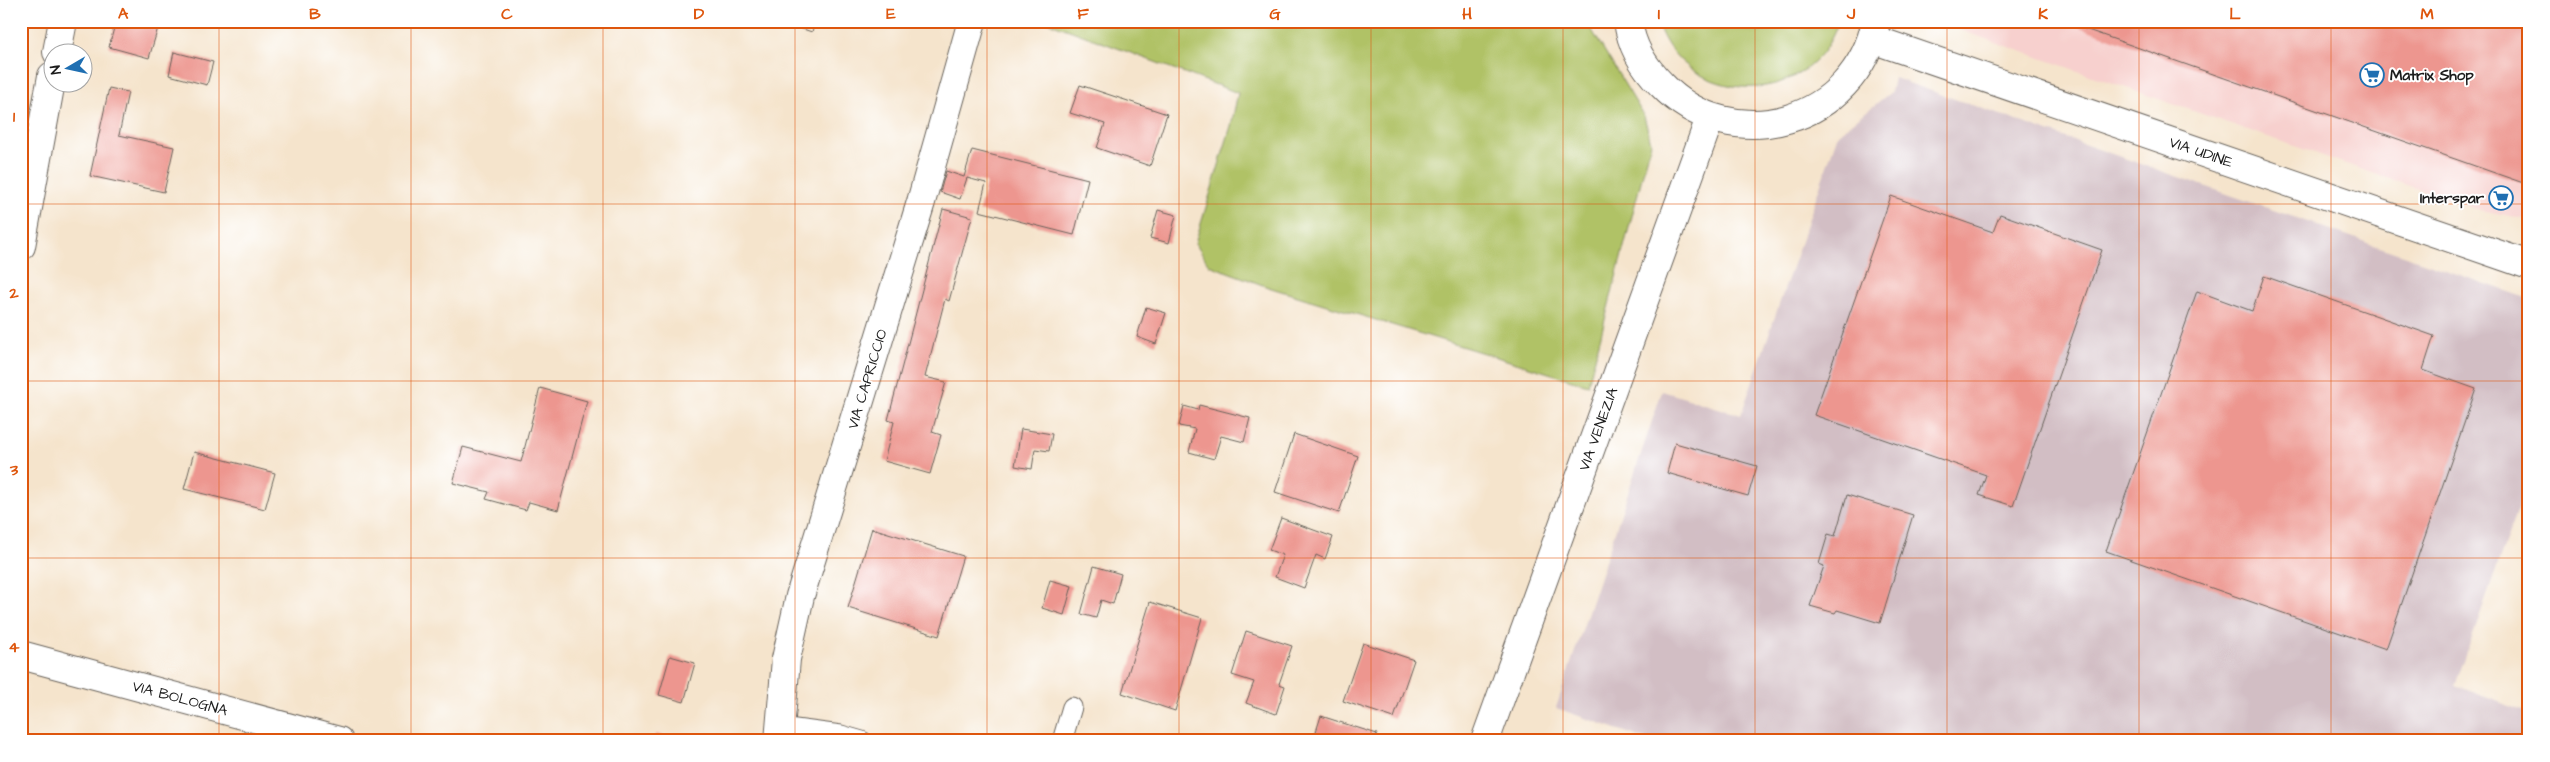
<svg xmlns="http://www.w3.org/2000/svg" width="2550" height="762" font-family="'Architects Daughter',sans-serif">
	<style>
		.built { fill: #f7d0ce }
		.industrial { fill: #d2bec4 }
		.green { fill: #b0c266; stroke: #666f41 }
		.building { fill: #ed968f }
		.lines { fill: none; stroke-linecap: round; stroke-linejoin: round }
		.service-casing { stroke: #68625a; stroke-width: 21 }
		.minor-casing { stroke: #68625a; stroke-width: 30 }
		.tertiary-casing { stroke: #68625a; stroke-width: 30 }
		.primary-casing { stroke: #68625a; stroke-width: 30 }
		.service { stroke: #fff; stroke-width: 19 }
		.minor { stroke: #fff; stroke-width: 28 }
		.tertiary { stroke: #fff; stroke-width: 28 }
		.primary { stroke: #fff; stroke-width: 28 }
		.grid { fill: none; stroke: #de560d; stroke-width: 1; stroke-opacity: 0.55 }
		.labels { text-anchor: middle; stroke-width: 4; stroke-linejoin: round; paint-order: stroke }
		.poi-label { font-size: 15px; font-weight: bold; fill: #1c1c1c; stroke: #fff; text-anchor: start }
		.street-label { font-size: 15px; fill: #1c1c1c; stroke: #fff }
		.neatline { fill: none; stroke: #de560d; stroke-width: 2 }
		.grid-label { font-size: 16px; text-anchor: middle; font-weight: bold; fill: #de560d }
	</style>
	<rect width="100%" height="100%" fill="#fff"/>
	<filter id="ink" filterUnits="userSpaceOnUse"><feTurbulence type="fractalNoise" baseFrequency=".02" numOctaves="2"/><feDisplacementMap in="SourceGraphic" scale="10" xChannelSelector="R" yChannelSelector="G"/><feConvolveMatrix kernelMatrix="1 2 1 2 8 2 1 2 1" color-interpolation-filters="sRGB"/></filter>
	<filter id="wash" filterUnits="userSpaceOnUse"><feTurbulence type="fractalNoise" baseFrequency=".0096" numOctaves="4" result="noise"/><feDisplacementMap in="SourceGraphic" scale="20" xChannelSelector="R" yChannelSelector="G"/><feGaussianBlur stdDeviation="1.12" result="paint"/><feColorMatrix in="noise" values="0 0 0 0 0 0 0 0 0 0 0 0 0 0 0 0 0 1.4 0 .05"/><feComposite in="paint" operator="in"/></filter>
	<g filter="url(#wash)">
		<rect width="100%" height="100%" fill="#f5e4cc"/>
		<path class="built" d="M1934 21H2529V220L2473 208Z"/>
		<path class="industrial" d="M1894 78 2529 299V475L2455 686 2529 713V741H1651L1556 708 1662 391 1741 415 1838 134 1891 92Z"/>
		<path class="green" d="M1045 21H1590V27L1644 116 1651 143 1588 385 1268 287 1209 265 1195 243 1231 126 1238 93Z
			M1657 21H1839C1833 36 1827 49 1816 60 1767 110 1676 88 1657 21Z"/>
		<g id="blocks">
			<path class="building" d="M109 21H160L149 58 109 47 115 24Z
				M778 21H815L812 32Z
				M2065 21H2529V185L2065 22Z
				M174 52 213 62 207 85 169 75Z
				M1080 85 1167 114 1150 166 1097 148 1105 124 1070 113Z
				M109 88 128 92 119 135 174 147 164 192 90 176Z
				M972 150 1088 179 1074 235 979 211 986 183 967 178 960 199 940 192 946 171 964 177Z
				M1891 196 1993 232 2000 214 2102 250 2013 506 1979 495 1986 475 1814 415Z
				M943 209 972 217 949 301 945 299 925 377 946 382 932 432 941 435 930 474 884 461 894 422 888 420Z
				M1158 210 1176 215 1169 243 1150 238Z
				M2264 276 2434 336 2423 370 2476 389 2386 649 2106 551 2197 291 2252 311Z
				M1146 307 1166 313 1156 344 1137 337Z
				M540 388 587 401 558 510 529 502 526 510 486 499 489 492 453 483 463 447 521 462Z
				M1199 405 1250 418 1244 442 1221 436 1214 459 1189 452 1195 429 1179 426 1184 406 1198 410Z
				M1021 429 1052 434 1049 451 1035 449 1032 469 1015 466Z
				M1294 434 1358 456 1339 513 1275 492Z
				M1675 443 1757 466 1748 496 1667 473Z
				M194 452 275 473 265 509 184 489Z
				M1847 495 1913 515 1880 623 1837 610 1835 613 1810 606 1824 566 1819 564 1828 534 1835 536Z
				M1281 518 1333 537 1325 559 1316 555 1304 588 1275 577 1283 555 1269 550Z
				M872 528 963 556 939 636 848 608Z
				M1094 566 1121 574 1113 604 1101 600 1096 618 1081 614Z
				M1050 580 1072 586 1064 615 1042 608Z
				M1150 602 1202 618 1175 711 1122 693Z
				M1246 631 1292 646 1279 684 1285 686 1276 714 1246 703 1254 682 1232 675Z
				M1363 643 1414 660 1394 718 1343 701Z
				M670 656 695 663 684 702 659 695Z
				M1321 716 1377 734 1374 741H1313Z
				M656 734 678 740V741H654Z"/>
		</g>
	</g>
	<g filter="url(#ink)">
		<use href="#blocks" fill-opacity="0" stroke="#68625a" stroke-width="1"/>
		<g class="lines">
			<g class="service-casing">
				<path id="service" d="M780 727 841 735 862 741
					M1062 741 1072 707"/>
			</g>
			<g class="minor-casing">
				<path id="minor" d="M1872 39 2529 265
					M21 655 339 741
					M779 741 786 659 800 596 921 202 972 21"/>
			</g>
			<g class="tertiary-casing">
				<path id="tertiary" d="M57 52 63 21
					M21 246 52 76"/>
			</g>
			<g class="primary-casing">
				<path id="primary" d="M1628 21C1631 45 1644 67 1661 84 1732 159 1856 123 1876 21
					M1485 741 1710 118"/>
			</g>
			<use href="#service" class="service"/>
			<use href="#minor" class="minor"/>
			<use href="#tertiary" class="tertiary"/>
			<use href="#primary" class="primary"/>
		</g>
	</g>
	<path class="grid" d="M219 21V741M411 21V741M603 21V741M795 21V741M987 21V741M1179 21V741M1371 21V741M1563 21V741M1755 21V741M1947 21V741M2139 21V741M2331 21V741M21 204H2529M21 381H2529M21 558H2529"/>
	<defs>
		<g id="supermarket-ring" transform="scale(1.25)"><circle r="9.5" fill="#fff" stroke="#1f6fb2" stroke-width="1.5"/><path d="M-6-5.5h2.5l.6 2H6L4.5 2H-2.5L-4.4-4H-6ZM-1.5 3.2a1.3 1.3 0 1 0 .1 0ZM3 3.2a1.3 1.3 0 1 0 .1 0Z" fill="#1f6fb2"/></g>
	</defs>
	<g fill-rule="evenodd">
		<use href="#supermarket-ring" x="2372" y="75"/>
		<use href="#supermarket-ring" x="2501" y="198"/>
	</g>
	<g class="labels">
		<g class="poi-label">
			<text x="2390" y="80">Matrix Shop</text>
			<text x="2484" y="203" text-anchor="end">Interspar</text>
		</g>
		<g class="street-label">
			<text transform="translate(2201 152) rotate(19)" y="5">VIA UDINE</text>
			<text transform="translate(867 379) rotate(-73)" y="5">VIA CAPRICCIO</text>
			<text transform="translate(1598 429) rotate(-70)" y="5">VIA VENEZIA</text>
			<text transform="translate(180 698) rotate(15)" y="5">VIA BOLOGNA</text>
		</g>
	</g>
	<rect width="2550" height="762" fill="none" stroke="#fff" stroke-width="55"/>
	<g transform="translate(68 68) rotate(261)"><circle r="24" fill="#ffffff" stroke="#a4a4a4"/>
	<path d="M0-4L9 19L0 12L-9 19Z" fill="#1f6fb2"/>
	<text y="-8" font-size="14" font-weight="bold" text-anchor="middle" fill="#1c1c1c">N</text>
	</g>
	<rect x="28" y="28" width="2494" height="706" class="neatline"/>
	<g class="grid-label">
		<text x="123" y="19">A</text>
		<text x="315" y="19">B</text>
		<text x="507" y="19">C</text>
		<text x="699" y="19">D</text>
		<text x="891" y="19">E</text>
		<text x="1083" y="19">F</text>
		<text x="1275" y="19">G</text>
		<text x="1467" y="19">H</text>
		<text x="1659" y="19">I</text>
		<text x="1851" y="19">J</text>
		<text x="2043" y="19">K</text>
		<text x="2235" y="19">L</text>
		<text x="2427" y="19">M</text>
		<text x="14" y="122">1</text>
		<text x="14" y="298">2</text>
		<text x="14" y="475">3</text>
		<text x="14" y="652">4</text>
	</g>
</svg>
